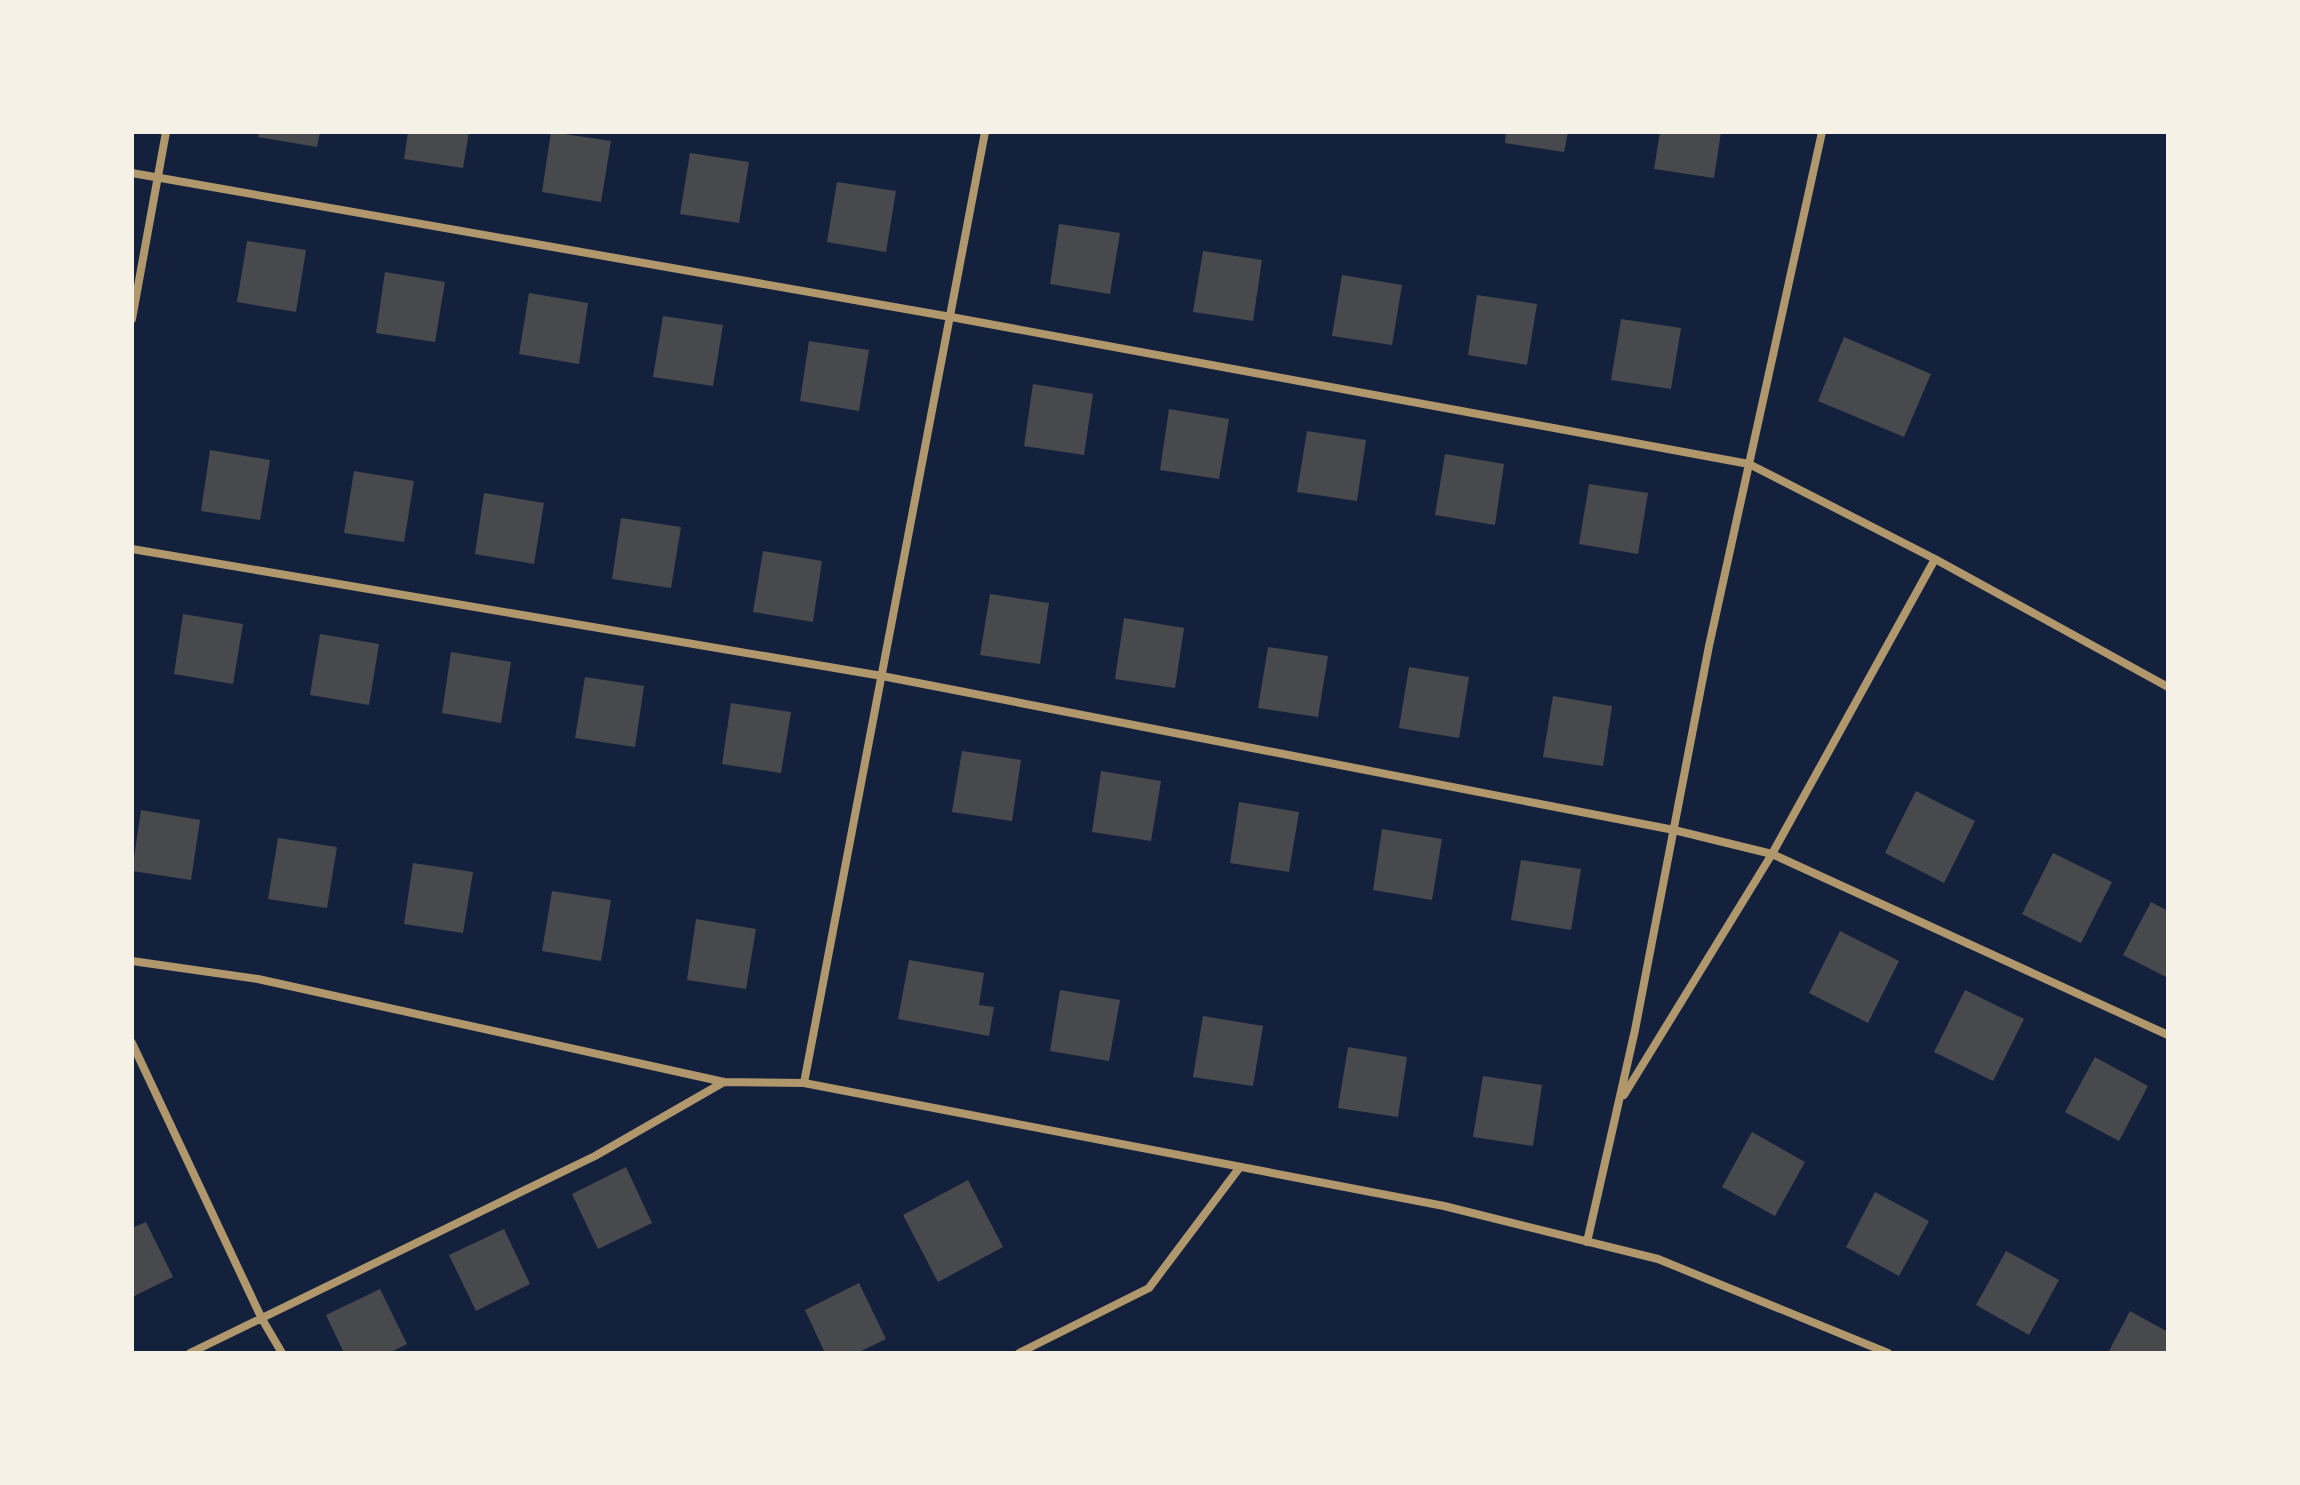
<svg xmlns="http://www.w3.org/2000/svg" width="2300" height="1485" font-family="Poppins,sans-serif">
	<style>
		.building { fill: #48494c }
		.lines { fill: none; stroke-linecap: round; stroke-linejoin: round }
		.minor { stroke: #b1986c; stroke-width: 8 }
	</style>
	<rect width="100%" height="100%" fill="#14213d"/>
	<path class="building" d="M259 132H320L317 147 258 137Z
		M408 132H469L463 168 404 159Z
		M551 132 611 141 601 202 542 192Z
		M1506 132H1568L1564 152 1505 143Z
		M1660 132H1721L1714 178 1654 169Z
		M690 153 749 162 739 223 680 214Z
		M837 182 896 191 886 252 827 242Z
		M1059 224 1120 233 1110 294 1050 284Z
		M247 241 306 250 296 312 237 302Z
		M1203 251 1262 260 1253 321 1193 312Z
		M385 272 445 282 435 342 376 333Z
		M1342 275 1402 285 1392 345 1332 336Z
		M529 293 588 303 579 364 519 354Z
		M1477 295 1537 304 1527 365 1468 355Z
		M663 316 723 325 713 386 653 377Z
		M1621 319 1681 328 1671 389 1611 380Z
		M1844 337 1931 374 1904 437 1818 401Z
		M809 341 869 350 859 411 800 401Z
		M1033 384 1093 394 1084 455 1024 446Z
		M1169 409 1229 419 1219 479 1160 470Z
		M1307 431 1366 440 1357 501 1297 492Z
		M210 450 270 460 260 520 201 511Z
		M1445 454 1504 464 1495 525 1435 515Z
		M354 471 414 481 404 542 344 533Z
		M1589 484 1648 493 1638 554 1579 544Z
		M484 493 544 503 534 564 475 554Z
		M621 518 681 527 671 588 612 579Z
		M763 551 822 561 813 622 753 612Z
		M990 594 1049 603 1040 664 980 655Z
		M183 614 243 624 233 684 174 674Z
		M1124 618 1184 628 1175 688 1115 679Z
		M320 634 379 644 369 705 310 695Z
		M1268 647 1328 656 1318 717 1258 708Z
		M451 652 511 662 501 723 442 713Z
		M1409 667 1469 677 1459 738 1399 728Z
		M585 677 644 686 635 747 575 738Z
		M1553 696 1612 706 1603 766 1543 757Z
		M731 703 791 712 781 773 722 764Z
		M962 751 1021 760 1012 821 952 812Z
		M1101 771 1161 781 1151 841 1092 832Z
		M1916 791 1975 821 1944 883 1885 853Z
		M1239 802 1299 812 1289 872 1230 863Z
		M141 810 200 820 191 880 132 871Z
		M1382 829 1442 839 1432 900 1373 890Z
		M278 838 337 847 327 908 268 899Z
		M2053 853 2112 882 2081 943 2022 914Z
		M1521 860 1581 869 1571 930 1511 920Z
		M413 863 473 872 463 933 404 924Z
		M552 891 611 900 601 961 542 951Z
		M2151 902 2168 911V978L2123 955Z
		M696 919 756 929 746 989 687 980Z
		M1840 931 1899 961 1868 1023 1809 993Z
		M909 960 984 973 979 1005 994 1007 989 1036 898 1019Z
		M1060 990 1120 1000 1109 1061 1050 1051Z
		M1965 990 2024 1019 1993 1081 1934 1052Z
		M1203 1016 1263 1026 1253 1086 1193 1077Z
		M1348 1047 1407 1057 1398 1117 1338 1108Z
		M2095 1057 2148 1086 2119 1141 2065 1112Z
		M1483 1076 1542 1085 1533 1146 1473 1137Z
		M1752 1132 1805 1162 1775 1216 1722 1187Z
		M626 1167 652 1223 598 1249 572 1194Z
		M968 1180 1003 1247 938 1282 903 1215Z
		M1875 1192 1929 1221 1899 1276 1846 1247Z
		M146 1222 173 1277 132 1297V1228Z
		M504 1229 530 1284 476 1311 449 1255Z
		M2006 1251 2059 1280 2029 1335 1976 1305Z
		M859 1283 886 1339 857 1353H825L805 1310Z
		M380 1289 407 1344 389 1353H344L326 1315Z
		M2130 1311 2168 1332V1353H2108Z"/>
	<g class="lines">
		<path class="minor" d="M132 173 951 317 1749 464 1935 559 2168 687
			M132 319 166 132
			M132 549 882 676 1674 830 1772 854 2168 1035
			M132 961 258 979 724 1082 804 1083 1444 1206 1658 1259 1888 1353
			M132 1043 262 1319 282 1353
			M804 1083 985 132
			M1624 1095 1772 854 1935 559
			M1587 1242 1635 1030 1709 646 1822 132
			M190 1353 595 1156 724 1082
			M1019 1353 1149 1288 1240 1167"/>
	</g>
	<rect width="2300" height="1485" fill="none" stroke="#f6f1e7" stroke-width="268"/>
</svg>
